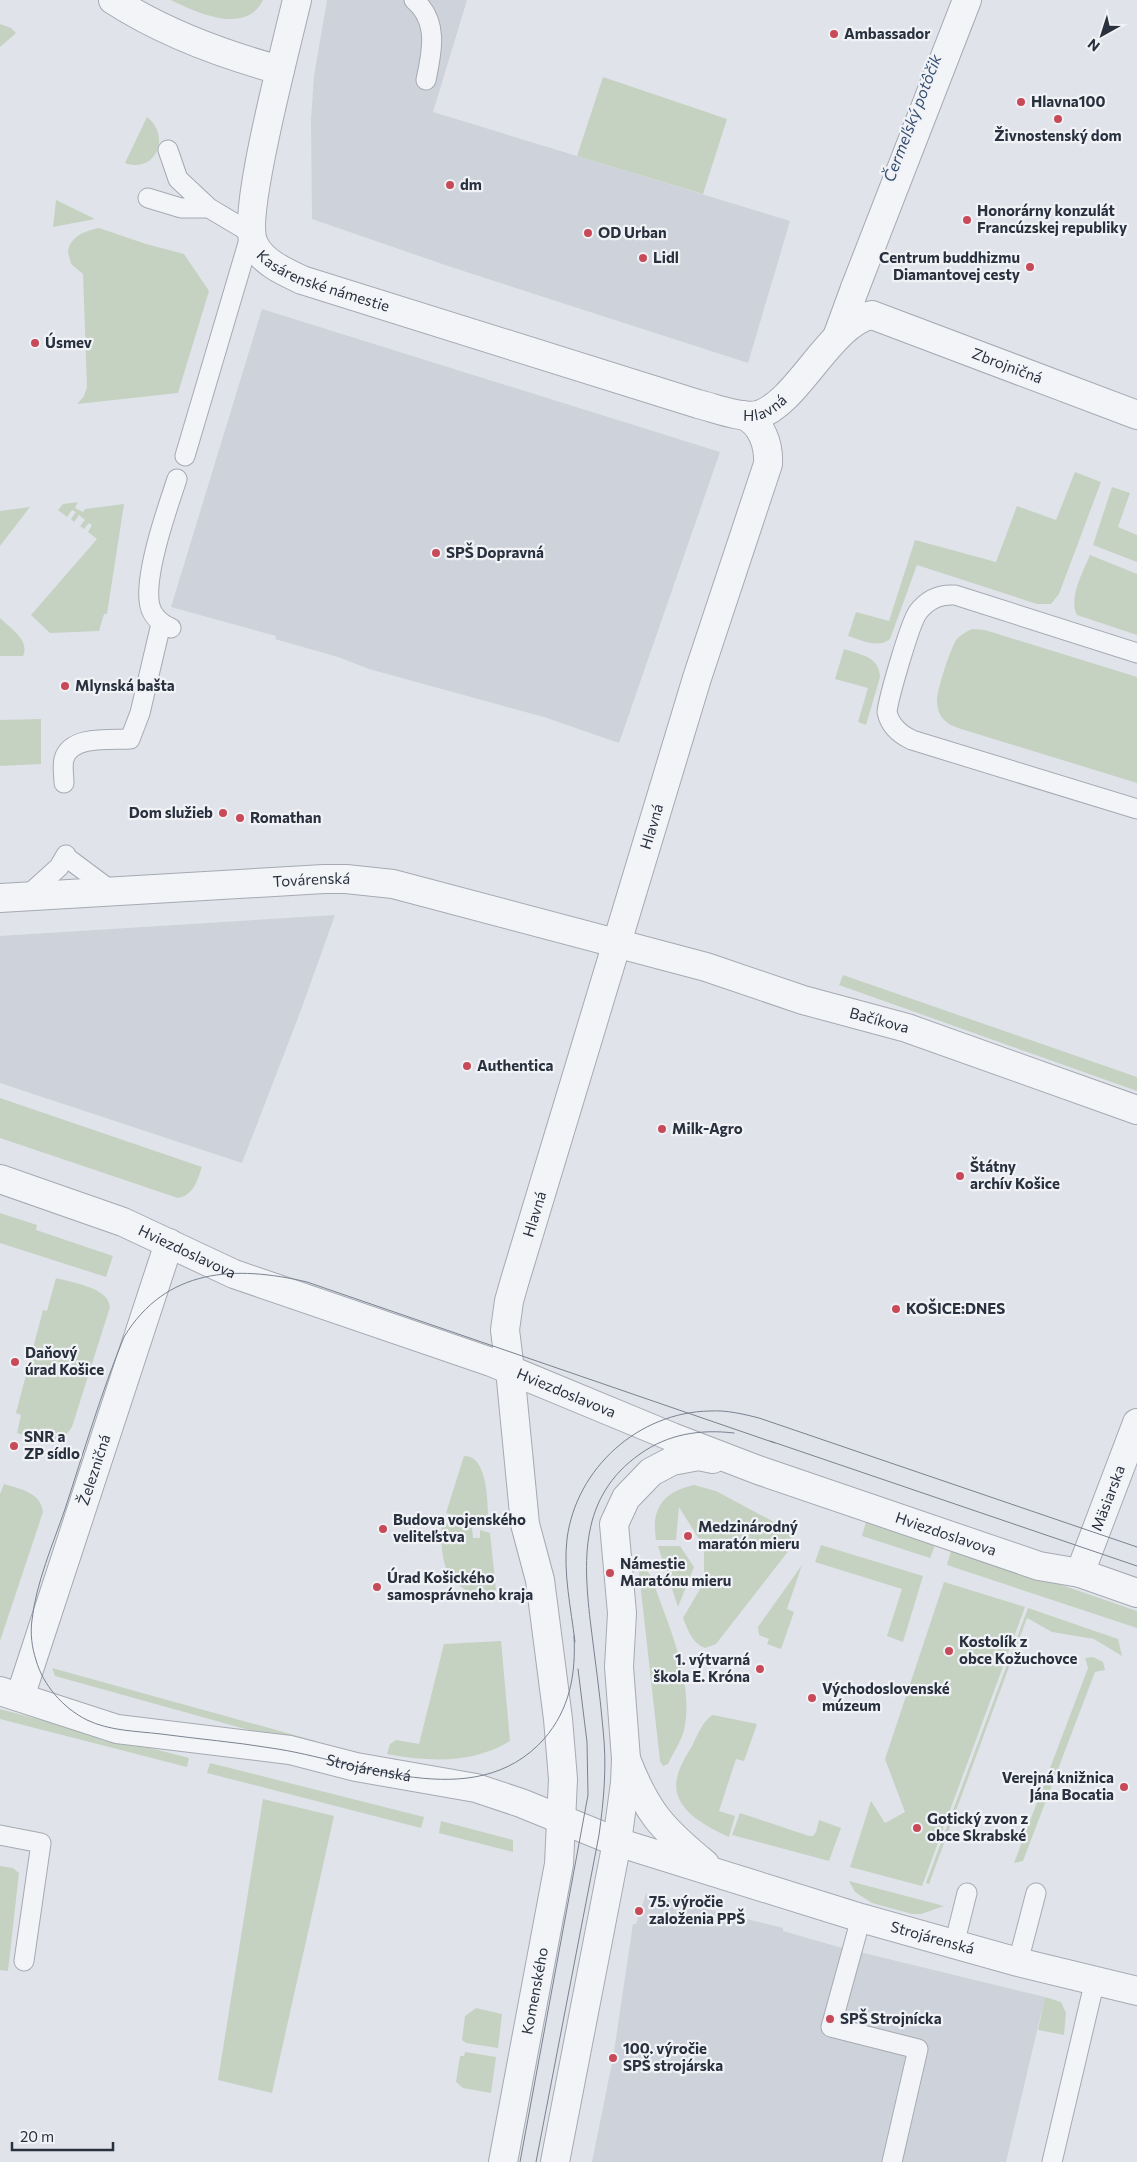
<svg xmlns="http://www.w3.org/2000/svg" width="1137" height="2162" font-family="Commissioner,sans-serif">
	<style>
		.built { fill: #ced2da }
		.green { fill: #c5d2c2 }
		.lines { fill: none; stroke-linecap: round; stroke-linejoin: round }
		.service-casing { stroke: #a5aab3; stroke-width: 21 }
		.pedestrian-casing { stroke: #a5aab3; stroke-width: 30 }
		.minor-casing { stroke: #a5aab3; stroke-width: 30 }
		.tertiary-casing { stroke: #a5aab3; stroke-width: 30 }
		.service { stroke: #f3f4f7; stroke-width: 19 }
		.pedestrian { stroke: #f3f4f7; stroke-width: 28 }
		.minor { stroke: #f3f4f7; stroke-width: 28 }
		.tertiary { stroke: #f3f4f7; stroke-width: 28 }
		.tram { stroke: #7a8291; stroke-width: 1 }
		.poi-dot { fill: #c84a59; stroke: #f0f2f6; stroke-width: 2 }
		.labels { text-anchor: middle; stroke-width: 4.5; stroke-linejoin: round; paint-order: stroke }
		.poi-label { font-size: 15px; font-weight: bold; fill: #29313f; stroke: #f0f2f6; text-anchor: start }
		.street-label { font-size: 15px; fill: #29313f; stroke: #f0f2f6 }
		.water-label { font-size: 16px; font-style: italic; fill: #354e71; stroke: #f0f2f6 }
	</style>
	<rect width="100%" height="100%" fill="#e0e3e9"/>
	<path class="built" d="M327 0H467L433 112 790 221 748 363 451 267 312 219 311 120 314 76Z
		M262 309 720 452 619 743 544 717 369 669 338 657 275 639 276 636 171 607Z
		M335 915 301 1010 242 1163 0 1083V936Z
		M646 1894 783 1928V1931L835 1946 1045 1997 1006 2162H592L613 2058 633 1924H636Z"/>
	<path class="green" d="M171 0H263C246 36 195 12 171 0Z
		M0 24 11 28 16 33 0 47Z
		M603 77 727 119 703 194 577 156Z
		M147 117C172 137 155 174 125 163Z
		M56 200 95 219 53 227Z
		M99 228 146 244 184 254 209 291 178 393 77 404 84 396 87 387 83 274 71 264 68 252C70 236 85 231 99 228Z
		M1075 472 1101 482 1059 594 1051 604H1037L917 565 890 639C878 649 861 640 848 636L856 612 889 621 915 540 996 562 1017 506 1056 520Z
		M1112 487 1130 493 1118 527 1137 535V562L1093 545Z
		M78 502 75 508 83 512 85 509 124 504 107 614H104L99 631 50 633 31 615 97 539 88 532 92 525 89 523 84 529 80 526 85 520 79 515 74 522 71 519 76 512 72 510 67 517 58 510 63 504Z
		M30 507 0 546V511Z
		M1090 555 1137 574V635L1077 615C1068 598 1083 572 1090 555Z
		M0 618C11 629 30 640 23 656H0Z
		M972 629 985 630 1137 677V783L958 728C946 724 938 717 937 703 936 692 950 650 956 640 960 635 966 632 972 629Z
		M844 649C861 655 879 656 880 677L866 725 858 722 868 688 835 679Z
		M41 719V764L0 766V720Z
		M843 975 1137 1077V1091L839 985Z
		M0 1098 202 1167C197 1181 194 1195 178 1198L0 1138Z
		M0 1213 37 1225 36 1230 113 1256 106 1277 0 1243Z
		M56 1278C73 1283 108 1287 110 1307L72 1427 62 1440 50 1443 17 1433 21 1415 16 1413 43 1310 47 1311Z
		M464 1456C489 1455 487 1506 489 1523L446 1513Z
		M4 1484C20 1489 41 1492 43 1512L0 1641V1494Z
		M694 1485 716 1491 789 1530 793 1543 790 1549 716 1644 705 1648C692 1643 688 1630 683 1618L704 1582V1547L679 1507 676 1540H656C651 1508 663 1492 694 1485Z
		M867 1518 936 1543 930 1558 862 1536Z
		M443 1522 472 1528 473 1538H480V1530L490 1533 496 1590 479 1600C456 1582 445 1580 442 1549 441 1540 440 1531 443 1522Z
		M821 1545 923 1576 903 1642 887 1636 902 1589 815 1562Z
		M658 1546H680L694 1567 678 1607Z
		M952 1547 1137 1611V1628L947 1565Z
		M802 1565 787 1609 794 1612 781 1649 767 1644 769 1639 759 1635 758 1627Z
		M642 1568 648 1572 652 1578C667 1623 693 1676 685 1725 683 1739 674 1751 668 1764L663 1766 660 1761 639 1573Z
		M944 1582 1025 1607 922 1886 850 1867 871 1801 885 1823 905 1812 885 1759Z
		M1028 1608 1118 1639 1122 1656 1094 1639 1052 1632 1027 1618 929 1884 926 1883Z
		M501 1641 510 1741C472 1764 430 1762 387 1754L390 1744 396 1740 419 1744 444 1644Z
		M1093 1657 1103 1662 1105 1670 1095 1672 1023 1861 1014 1863 1088 1668 1085 1658Z
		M52 1668 316 1741 315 1744 260 1733 55 1676Z
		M0 1709 75 1729 104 1741 139 1745 189 1758 187 1767 0 1719Z
		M713 1715 757 1724 744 1761 736 1759 719 1811 735 1816 729 1837C707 1827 670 1809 677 1778 679 1767 686 1756 692 1746 697 1736 703 1720 713 1715Z
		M210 1763 424 1817 421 1828 207 1773Z
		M263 1799 334 1816 272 2093 218 2080Z
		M740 1813 809 1836H813L816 1832 819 1820 841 1828 829 1861 732 1835Z
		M441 1821 513 1840V1852L439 1833Z
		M0 1866 13 1868 19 1873 8 1971 0 1970Z
		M849 1881 944 1906 921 1914H912L872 1903 855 1892Z
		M1045 1997 1061 2002 1066 2013 1064 2035 1038 2030Z
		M476 2008 502 2014 498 2048 466 2043 462 2040 465 2016Z
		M465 2052 496 2057 491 2093 463 2088 456 2082 460 2056H464Z"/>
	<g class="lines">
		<g class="service-casing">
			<path id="service" d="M414 0C439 21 432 52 426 80
				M148 198 181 208H209L178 179 168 150
				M185 456 251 233 209 208
				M171 628C159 623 150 614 149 600 146 569 167 509 177 479
				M1137 653 955 595C940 594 927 600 918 612 910 623 889 696 887 712 890 726 899 734 912 740L1137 809
				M64 783C64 775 62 767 64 759 71 735 111 740 130 739L140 713 161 624
				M66 857 113 892
				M27 896 59 867 66 855
				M0 1835 41 1843 24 1961
				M861 1918 831 2027 918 2049 892 2162
				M954 1945 967 1893
				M1018 1962 1036 1893
				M1052 2162 1095 1980"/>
		</g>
		<g class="pedestrian-casing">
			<path id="pedestrian" d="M855 288 967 0"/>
		</g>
		<g class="minor-casing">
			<g id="minor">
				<path id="s1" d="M113 0C164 33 221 54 280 70 273 100 243 221 254 244 262 262 285 272 302 280L698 404C715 408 741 419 758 415 797 404 831 322 872 315L1137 415"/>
				<path d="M280 70 297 0"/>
				<path d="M837 337 855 288"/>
				<path id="s2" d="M510 1370 505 1330 509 1301 515 1280 697 678 768 464C769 445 762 423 743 415"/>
				<path id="s3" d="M1080 1573 1137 1423"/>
				<path id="s4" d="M0 1691 117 1729 290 1750 356 1767 476 1788 521 1803 617 1842 861 1918 1018 1962 1137 1991"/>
				<path id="s5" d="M20 1697 169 1243"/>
				<path d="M626 1759C646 1811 662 1829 705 1864"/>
			</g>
		</g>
		<g class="tertiary-casing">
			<g id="tertiary">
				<path id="s6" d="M0 898 324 879H346L393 884 706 967 803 1000 907 1028 1137 1110"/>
				<path id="s7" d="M0 1179 123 1222 234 1274 491 1362 672 1437 758 1470 1039 1566 1080 1573 1137 1593"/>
				<path id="s8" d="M503 2162 559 1864 563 1779 558 1719 540 1580 525 1524 510 1370"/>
				<path d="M555 2162 617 1842 625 1783 626 1759 619 1667 622 1613 614 1524 626 1498 651 1472 672 1461 699 1456 713 1459"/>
			</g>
		</g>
		<use href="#service" class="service"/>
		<use href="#pedestrian" class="pedestrian"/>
		<use href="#minor" class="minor"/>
		<use href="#tertiary" class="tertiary"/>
		<path class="tram" d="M770 1441 1137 1566
			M574 1636C576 1674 570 1709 544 1739 474 1817 357 1760 271 1748 235 1742 198 1739 161 1734 136 1731 110 1731 87 1720 63 1708 43 1685 36 1660 32 1648 30 1633 32 1620 36 1583 53 1544 65 1509 84 1451 101 1393 124 1337 166 1268 235 1265 307 1282L775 1443
			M575 1642C571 1608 563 1573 567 1539 576 1468 639 1412 710 1411 727 1410 743 1414 759 1418L1137 1547
			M520 2162 588 1795 587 1742 578 1669
			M536 2162 599 1835C604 1799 607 1765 603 1729 600 1694 595 1660 591 1627 583 1561 579 1497 640 1454 668 1434 700 1429 734 1433"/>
	</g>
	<g class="poi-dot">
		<circle cx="834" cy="34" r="5"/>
		<circle cx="1021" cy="102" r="5"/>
		<circle cx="1058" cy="119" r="5"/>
		<circle cx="450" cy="185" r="5"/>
		<circle cx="967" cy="220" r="5"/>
		<circle cx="588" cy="233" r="5"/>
		<circle cx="643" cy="258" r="5"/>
		<circle cx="1030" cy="267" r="5"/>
		<circle cx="35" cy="343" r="5"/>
		<circle cx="436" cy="553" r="5"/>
		<circle cx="65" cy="686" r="5"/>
		<circle cx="223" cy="813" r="5"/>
		<circle cx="240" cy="818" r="5"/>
		<circle cx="467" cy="1066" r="5"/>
		<circle cx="662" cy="1129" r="5"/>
		<circle cx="960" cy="1176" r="5"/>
		<circle cx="896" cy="1309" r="5"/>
		<circle cx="15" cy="1362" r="5"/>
		<circle cx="14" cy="1446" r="5"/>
		<circle cx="383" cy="1529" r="5"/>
		<circle cx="688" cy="1536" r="5"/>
		<circle cx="610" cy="1573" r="5"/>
		<circle cx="377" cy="1587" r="5"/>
		<circle cx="949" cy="1651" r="5"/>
		<circle cx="760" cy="1669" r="5"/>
		<circle cx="812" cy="1698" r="5"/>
		<circle cx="1124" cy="1787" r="5"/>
		<circle cx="917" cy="1828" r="5"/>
		<circle cx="639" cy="1911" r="5"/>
		<circle cx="830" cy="2019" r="5"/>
		<circle cx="613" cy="2058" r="5"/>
	</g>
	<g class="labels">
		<g class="poi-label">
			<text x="844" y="39">Ambassador</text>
			<text x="1031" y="107">Hlavna100</text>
			<text x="1058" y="141" text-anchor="middle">Živnostenský dom</text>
			<text x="460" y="190">dm</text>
			<text x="977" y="216">Honorárny konzulát<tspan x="977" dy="17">Francúzskej republiky</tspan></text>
			<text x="598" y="238">OD Urban</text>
			<text x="653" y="263">Lidl</text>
			<text x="1020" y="263" text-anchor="end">Centrum buddhizmu<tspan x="1020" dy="17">Diamantovej cesty</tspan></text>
			<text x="45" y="348">Úsmev</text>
			<text x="446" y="558">SPŠ Dopravná</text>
			<text x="75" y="691">Mlynská bašta</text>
			<text x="213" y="818" text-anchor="end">Dom služieb</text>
			<text x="250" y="823">Romathan</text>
			<text x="477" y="1071">Authentica</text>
			<text x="672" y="1134">Milk-Agro</text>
			<text x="970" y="1172">Štátny<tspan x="970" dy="17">archív Košice</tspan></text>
			<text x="906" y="1314">KOŠICE:DNES</text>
			<text x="25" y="1358">Daňový<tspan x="25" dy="17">úrad Košice</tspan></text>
			<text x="24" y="1442">SNR a<tspan x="24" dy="17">ZP sídlo</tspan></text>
			<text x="393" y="1525">Budova vojenského<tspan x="393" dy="17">veliteľstva</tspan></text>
			<text x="698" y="1532">Medzinárodný<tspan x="698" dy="17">maratón mieru</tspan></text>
			<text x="620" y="1569">Námestie<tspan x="620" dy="17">Maratónu mieru</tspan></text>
			<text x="387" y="1583">Úrad Košického<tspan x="387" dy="17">samosprávneho kraja</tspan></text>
			<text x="959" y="1647">Kostolík z<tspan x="959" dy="17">obce Kožuchovce</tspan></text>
			<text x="750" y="1665" text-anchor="end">1. výtvarná<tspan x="750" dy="17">škola E. Króna</tspan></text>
			<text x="822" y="1694">Východoslovenské<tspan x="822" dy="17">múzeum</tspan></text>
			<text x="1114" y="1783" text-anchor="end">Verejná knižnica<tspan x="1114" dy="17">Jána Bocatia</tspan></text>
			<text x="927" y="1824">Gotický zvon z<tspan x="927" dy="17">obce Skrabské</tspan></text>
			<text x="649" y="1907">75. výročie<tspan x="649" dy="17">založenia PPŠ</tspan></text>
			<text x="840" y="2024">SPŠ Strojnícka</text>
			<text x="623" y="2054">100. výročie<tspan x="623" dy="17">SPŠ strojárska</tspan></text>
		</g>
		<g class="street-label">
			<text dy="5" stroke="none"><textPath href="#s1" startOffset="440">Kasárenské námestie</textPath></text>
			<text dy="5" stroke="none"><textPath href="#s1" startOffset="1195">Zbrojničná</textPath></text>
			<text dy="5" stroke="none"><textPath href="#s1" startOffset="905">Hlavná</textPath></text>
			<text dy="5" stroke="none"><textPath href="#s2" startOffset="565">Hlavná</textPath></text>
			<text dy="5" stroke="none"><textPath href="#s6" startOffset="312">Továrenská</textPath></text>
			<text dy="5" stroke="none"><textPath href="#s6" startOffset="899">Bačíkova</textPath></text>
			<text dy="5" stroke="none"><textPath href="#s2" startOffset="160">Hlavná</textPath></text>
			<text dy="5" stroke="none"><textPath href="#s7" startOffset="201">Hviezdoslavova</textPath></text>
			<text dy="5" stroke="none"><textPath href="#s7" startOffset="606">Hviezdoslavova</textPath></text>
			<text dy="5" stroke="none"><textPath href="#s5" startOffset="239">Železničná</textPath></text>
			<text dy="5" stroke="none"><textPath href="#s3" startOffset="80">Mäsiarska</textPath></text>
			<text dy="5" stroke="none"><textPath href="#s7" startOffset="1011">Hviezdoslavova</textPath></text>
			<text dy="5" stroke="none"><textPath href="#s4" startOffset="378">Strojárenská</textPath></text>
			<text dy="5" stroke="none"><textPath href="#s4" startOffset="968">Strojárenská</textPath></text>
			<text dy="5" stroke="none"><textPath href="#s8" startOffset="174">Komenského</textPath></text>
		</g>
		<g class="water-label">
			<text transform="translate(912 118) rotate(-69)" y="6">Čermeľský potôčik</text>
		</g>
	</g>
	<g transform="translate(1102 35) rotate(219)" stroke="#f0f2f6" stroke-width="4" paint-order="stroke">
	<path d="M0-4L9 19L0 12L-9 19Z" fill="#29313f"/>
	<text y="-8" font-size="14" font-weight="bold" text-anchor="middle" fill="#29313f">N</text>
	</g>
	<path d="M12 2142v8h101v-8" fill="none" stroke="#29313f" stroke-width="2.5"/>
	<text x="20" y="2142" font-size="15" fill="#29313f" stroke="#f0f2f6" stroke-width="4" paint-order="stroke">20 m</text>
</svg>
